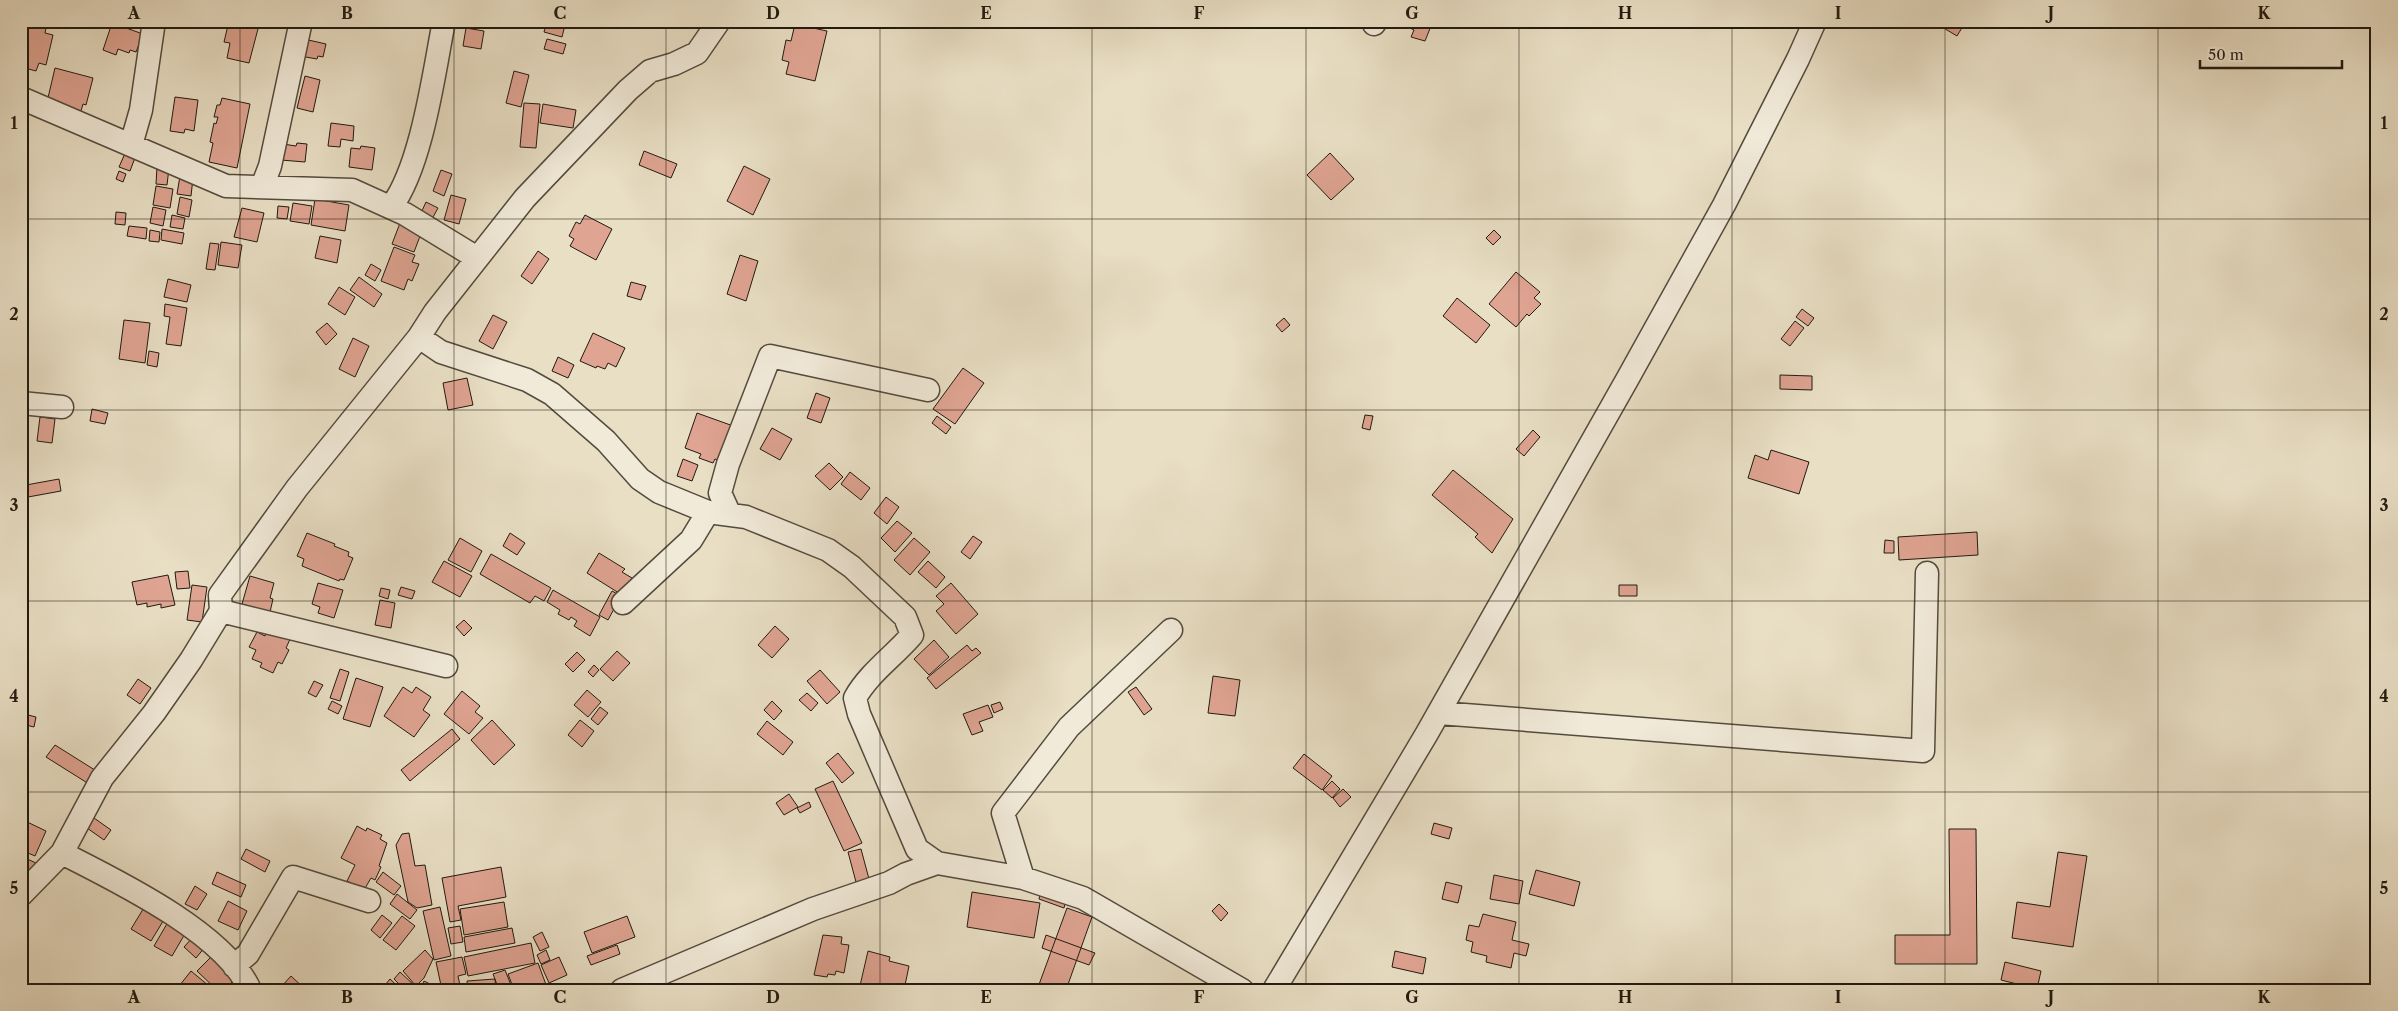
<svg xmlns="http://www.w3.org/2000/svg" width="2398" height="1011" font-family="'Libre Caslon Text',serif">
	<style>
		.building { fill: #dfa492; stroke: #211a10 }
		.lines { fill: none; stroke-linecap: round; stroke-linejoin: round }
		.street-casing { stroke: #534b3d; stroke-width: 25 }
		.street { stroke: #f1ead9; stroke-width: 22 }
		.grid { fill: none; stroke: #211a10; stroke-width: 1; stroke-opacity: 0.55 }
		.neatline { fill: none; stroke: #211a10; stroke-width: 2 }
		.grid-label { font-size: 16px; text-anchor: middle; font-weight: bold; fill: #211a10 }
	</style>
	<rect width="100%" height="100%" fill="#e9dfc5"/>
	<filter id="stains"><feTurbulence type="fractalNoise" baseFrequency=".004" numOctaves="4"/><feColorMatrix values="0 0 0 0 .2 0 0 0 0 .09 0 0 0 0 .02 0 0 0 .5 -.17"/></filter>
	<radialGradient id="worn" r=".72"><stop offset=".6" stop-color="#630" stop-opacity="0"/><stop offset="1" stop-color="#630" stop-opacity=".3"/></radialGradient>
	<path class="building" d="M30 21 47 23 45 33 53 35 46 65 39 63 36 71 21 67V24L29 26Z
		M61 21H78L77 27 60 24Z
		M229 21H246L259 25 249 63 227 58 230 43 224 42Z
		M547 21H566L562 37 544 32Z
		M1396 21H1433L1425 41 1411 37 1414 30Z
		M1932 21H1966L1957 36Z
		M112 23 143 34 136 52 130 50 129 53 118 49 116 55 103 50Z
		M795 24 827 31 815 81 786 74 789 62 782 60 786 40 791 41Z
		M466 28 484 31 481 49 463 46Z
		M304 39 326 44 323 57 318 56 317 59 300 56Z
		M547 39 566 44 563 54 544 49Z
		M55 68 93 78 86 105 83 104 81 111 47 102Z
		M514 71 529 75 521 107 506 103Z
		M305 76 320 80 313 112 297 108Z
		M175 97 198 100 194 131 185 129 184 133 170 131Z
		M222 98 250 104 237 168 209 162 213 143 210 142 214 123 216 124 218 117H214L217 105H220Z
		M524 103 540 104 536 148 520 147Z
		M543 104 576 110 573 128 540 123Z
		M331 123 354 126 353 141 341 139 340 147 328 146Z
		M297 143 307 144 305 162 281 160 283 144 296 146Z
		M361 146 375 148 372 170 349 167 351 148 360 149Z
		M126 151 136 155 130 171 119 167Z
		M644 151 677 164 671 178 639 165Z
		M1330 153 1354 179 1331 200 1307 175Z
		M744 166 770 179 753 215 727 201Z
		M157 167 169 168 167 185 156 184Z
		M441 170 452 174 444 196 433 191Z
		M119 171 126 174 123 182 116 179Z
		M180 176 193 178 191 196 177 194Z
		M156 186 173 189 170 208 153 205Z
		M451 195 466 199 459 224 444 220Z
		M180 197 192 200 189 217 177 214Z
		M315 199 349 205 345 231 311 225Z
		M426 202 438 208 432 219 421 213Z
		M293 203 312 206 309 224 290 221Z
		M278 206 289 207 287 219 277 218Z
		M153 207 166 210 163 226 150 223Z
		M242 208 264 213 257 242 234 237Z
		M116 212 126 213 125 225 115 224Z
		M172 215 185 218 183 229 170 227Z
		M585 215 612 229 596 260 570 246 574 239 569 236 576 222 580 224Z
		M400 223 422 231 414 252 392 244Z
		M129 226 147 228 146 239 127 236Z
		M162 229 184 233 182 244 161 240Z
		M150 230 160 232 159 242 149 241Z
		M1494 230 1501 237 1493 245 1486 238Z
		M320 236 341 240 337 263 315 258Z
		M221 242 242 245 238 268 218 265Z
		M210 243 219 244 215 270 206 269Z
		M394 247 415 255 412 262 419 264 412 281 408 279 404 290 381 281Z
		M538 251 549 259 532 284 521 276Z
		M740 255 758 261 746 301 727 294Z
		M371 264 381 270 375 281 365 275Z
		M1516 272 1540 292 1534 298 1541 304 1529 316 1527 314 1516 327 1489 304Z
		M359 277 382 294 374 307 350 290Z
		M168 279 191 285 187 302 164 297Z
		M631 282 646 286 641 300 627 296Z
		M339 287 355 297 345 315 328 304Z
		M1457 298 1490 325 1476 343 1443 316Z
		M165 304 187 308 181 346 166 344 170 317 164 316Z
		M1802 309 1814 318 1808 326 1796 317Z
		M493 315 507 322 493 349 479 341Z
		M1284 318 1290 325 1282 332 1276 325Z
		M124 320 150 323 145 363 119 359Z
		M1795 321 1804 328 1790 346 1781 339Z
		M327 323 337 334 326 345 316 332Z
		M593 333 625 348 616 367 608 363 605 369 597 366 596 368 580 361Z
		M353 338 369 346 355 377 339 369Z
		M149 351 159 353 157 367 147 365Z
		M558 357 574 365 568 378 552 371Z
		M963 368 984 383 955 424 933 409Z
		M1780 375 1812 376V390L1780 389Z
		M467 378 473 405 448 410 443 383Z
		M816 393 830 398 821 423 807 418Z
		M92 409 108 413 105 424 90 421Z
		M697 413 736 427 724 462 715 459 713 463 699 458 701 454 685 448Z
		M1365 415 1373 416 1370 430 1362 428Z
		M937 416 951 427 946 434 932 423Z
		M40 417 55 419 52 443 37 441Z
		M21 423H27L28 440H21Z
		M772 428 792 439 780 460 760 449Z
		M1533 430 1540 437 1524 456 1516 449Z
		M1771 450 1809 462 1799 494 1748 478 1755 455 1768 460Z
		M683 459 698 465 692 481 677 476Z
		M829 463 843 477 830 490 815 476Z
		M1453 470 1513 519 1492 553 1475 537 1478 534 1432 495Z
		M850 472 870 488 861 500 841 484Z
		M59 479 61 491 28 497 26 485Z
		M886 497 899 507 887 524 874 513Z
		M897 521 912 533 895 552 881 538Z
		M1977 532 1978 555 1899 560 1898 537Z
		M307 533 335 544 334 546 349 552 348 556 353 558 344 580 340 579 339 581 302 566 304 559 297 556Z
		M510 533 525 543 517 555 503 546Z
		M973 536 982 542 970 559 961 552Z
		M460 538 482 551 471 572 448 560Z
		M914 538 930 552 910 575 894 560Z
		M1885 540 1894 541V553H1884Z
		M599 553 625 569 622 572 632 578 622 595 587 573Z
		M491 554 551 588 544 601 535 596 530 603 480 574Z
		M444 561 472 576 460 597 432 582Z
		M928 561 945 577 936 588 918 572Z
		M188 571 190 588 177 589 175 572Z
		M168 575 175 605 161 608V604L147 607V603L137 605 132 582Z
		M250 576 274 583 270 598 273 599 270 612 242 604Z
		M318 583 343 590 334 618 318 613 320 607 312 604Z
		M951 583 978 614 956 634 936 611 944 604 936 596Z
		M192 585 207 587 202 622 187 620Z
		M1619 585H1637V596H1619Z
		M401 587 415 591 412 599 398 595Z
		M381 588 390 590 388 599 379 596Z
		M553 590 600 617 590 636 574 626 577 621 571 617 569 620 558 614 560 610 547 602Z
		M612 591 621 596 608 620 599 615Z
		M380 600 395 603 391 628 375 625Z
		M464 620 472 628 464 636 456 627Z
		M270 625 292 635 286 648 289 650 282 664 278 662 273 673 260 667 262 663 252 659 256 650 249 647 257 632 265 636Z
		M775 626 789 639 772 658 758 645Z
		M934 640 949 657 929 675 914 659Z
		M967 645 972 651 976 648 981 653 936 689 927 678Z
		M617 651 630 663 613 681 600 669Z
		M577 652 585 660 573 672 565 664Z
		M594 665 599 670 593 677 588 672Z
		M340 669 349 672 340 701 330 698Z
		M820 670 840 692 827 704 807 681Z
		M1213 676 1240 680 1235 716 1208 713Z
		M356 678 383 687 370 727 343 719Z
		M138 679 151 688 140 704 127 695Z
		M314 681 323 685 316 697 308 693Z
		M403 687 412 693 416 687 431 697 423 710 430 715 414 737 384 716Z
		M1136 687 1152 709 1144 715 1128 692Z
		M587 690 601 702 588 717 574 705Z
		M462 691 480 706 475 712 483 718 469 734 444 714Z
		M807 693 818 703 811 711 799 700Z
		M332 701 342 706 338 714 328 709Z
		M772 701 782 711 774 720 764 710Z
		M1000 702 1003 709 994 713 991 705Z
		M988 705 993 717 979 722 983 731 972 735 963 714Z
		M600 707 608 713 598 725 591 719Z
		M24 714 36 717 34 727 22 724Z
		M492 720 515 745 494 765 471 740Z
		M580 720 594 731 582 747 568 735Z
		M767 721 793 742 783 755 757 734Z
		M452 729 460 739 410 781 401 770Z
		M55 745 98 772 89 784 46 757Z
		M838 753 854 773 842 783 826 763Z
		M1304 754 1332 776 1322 790 1293 768Z
		M833 781 862 843 844 851 815 789Z
		M1332 781 1340 789 1332 798 1323 790Z
		M1343 789 1351 797 1340 807 1333 798Z
		M789 794 798 807 784 815 776 803Z
		M809 802 811 807 800 813 797 808Z
		M94 818 111 830 104 840 87 828Z
		M23 820 46 831 35 856 21 850Z
		M1434 823 1452 828 1449 839 1431 834Z
		M357 826 366 831 367 828 382 835 380 839 387 843 379 866 381 867 375 880 371 878 364 890 347 881 355 865 341 858Z
		M1949 829H1976L1977 964H1895V935H1950Z
		M409 833 415 866 425 865 432 905 417 908 408 902 396 845 402 834Z
		M246 849 270 861 265 872 241 859Z
		M861 849 869 879 856 882 848 852Z
		M2058 852 2087 856 2073 947 2012 938 2017 902 2050 907Z
		M21 856 38 864 33 876 21 870Z
		M501 867 506 897 458 906 461 920 450 922 442 878Z
		M1536 870 1580 882 1574 906 1529 894Z
		M217 872 246 885 241 897 212 884Z
		M383 872 401 886 394 895 376 882Z
		M1494 875 1523 881 1519 904 1490 899Z
		M1446 882 1462 886 1458 903 1442 899Z
		M195 886 207 894 197 910 185 904Z
		M972 892 1040 903 1034 938 967 927Z
		M397 894 417 910 410 919 390 904Z
		M1040 895 1081 900 1078 908 1065 904 1064 908 1039 899Z
		M228 901 247 911 238 930 218 921Z
		M504 902 508 927 464 935 460 909Z
		M1219 904 1228 913 1221 921 1212 911Z
		M145 906 165 918 151 941 131 929Z
		M440 907 451 956 434 960 423 911Z
		M1067 908 1092 917 1066 990H1037Z
		M1483 914 1516 922 1512 940 1529 944 1526 956 1514 953 1511 968 1486 962 1487 956 1471 952 1473 942 1466 940 1469 925 1479 927Z
		M382 915 392 923 380 938 371 930Z
		M402 916 415 926 396 950 383 940Z
		M627 916 635 937 592 953 584 932Z
		M168 922 186 932 172 956 154 946Z
		M460 926 463 942 451 944 448 928Z
		M512 928 515 943 466 952 464 937Z
		M542 932 549 947 540 951 533 937Z
		M823 935 842 937 841 944 849 945 844 973 836 971 835 975 828 974 827 977 814 975Z
		M1046 935 1095 953 1089 965 1042 948Z
		M193 937 205 947 196 958 184 947Z
		M531 943 535 963 468 976 464 957Z
		M617 945 620 954 591 965 587 956Z
		M425 950 433 959 424 978 416 986 403 971Z
		M546 950 550 960 541 964 537 955Z
		M868 951 890 957 889 961 909 966 904 990H859Z
		M1395 951 1426 958 1423 974 1392 967Z
		M211 957 235 979 224 990H217L197 971Z
		M462 957 466 974 458 976 461 990H442L436 962Z
		M559 957 567 975 549 983 541 965Z
		M2005 962 2041 971 2037 989 2001 980Z
		M538 963 548 990H514L508 974Z
		M505 970 513 990H499L493 974Z
		M191 971 209 986 206 990H176Z
		M400 972 415 986 411 990H405L394 979Z
		M291 976 306 990H284L281 987Z
		M390 979 402 990H381Z
		M495 979 496 990H468L467 981Z
		M424 981 438 988 437 990H420Z"/>
	<g class="lines">
		<g class="street-casing">
			<path id="street" d="M1374 24 1376 21
				M21 98 226 186 352 190 405 214 477 258
				M131 145 141 110 154 21
				M262 187 270 166 301 21
				M391 207C422 166 434 72 444 21
				M419 337 441 352 527 380 552 394 606 441 640 479 659 492 708 512 746 517 828 550 852 567 905 617 912 635C893 657 869 673 855 698L859 714 917 849 937 863 906 874 889 883 813 909 622 990
				M21 403 62 407
				M730 515 720 493 728 464 770 356 928 390
				M623 603 691 540 708 512
				M221 611 446 666
				M1439 713 1923 751 1927 573
				M62 853C117 881 225 933 250 990
				M937 863 1023 878 1083 898 1242 990
				M1023 878 1003 813 1069 727 1171 630
				M21 895 62 853 102 778 154 713 191 660 221 611 220 595 297 488 419 337 435 312 525 198 628 90 650 71 674 64 697 53 719 21
				M234 966 248 954 293 877 369 901
				M1274 990 1426 735 1628 378 1724 205 1798 59 1815 21"/>
		</g>
		<use href="#street" class="street"/>
	</g>
	<path class="grid" d="M240 21V990M454 21V990M666 21V990M880 21V990M1092 21V990M1306 21V990M1519 21V990M1732 21V990M1945 21V990M2158 21V990M21 219H2377M21 410H2377M21 601H2377M21 792H2377"/>
	<rect width="2398" height="1011" fill="none" stroke="#e9dfc5" stroke-width="55"/>
	<path d="M2200 60v8h142v-8" fill="none" stroke="#211a10" stroke-width="2.5"/>
	<text x="2208" y="60" font-size="15" fill="#211a10" stroke="#f1ead9" stroke-width="4" paint-order="stroke">50 m</text>
	<rect x="28" y="28" width="2342" height="956" class="neatline"/>
	<g class="grid-label">
		<text x="134" y="19">A</text>
		<text x="347" y="19">B</text>
		<text x="560" y="19">C</text>
		<text x="773" y="19">D</text>
		<text x="986" y="19">E</text>
		<text x="1199" y="19">F</text>
		<text x="1412" y="19">G</text>
		<text x="1625" y="19">H</text>
		<text x="1838" y="19">I</text>
		<text x="2051" y="19">J</text>
		<text x="2264" y="19">K</text>
		<text x="14" y="129">1</text>
		<text x="2384" y="129">1</text>
		<text x="14" y="320">2</text>
		<text x="2384" y="320">2</text>
		<text x="14" y="511">3</text>
		<text x="2384" y="511">3</text>
		<text x="14" y="702">4</text>
		<text x="2384" y="702">4</text>
		<text x="14" y="894">5</text>
		<text x="2384" y="894">5</text>
		<text x="134" y="1003">A</text>
		<text x="347" y="1003">B</text>
		<text x="560" y="1003">C</text>
		<text x="773" y="1003">D</text>
		<text x="986" y="1003">E</text>
		<text x="1199" y="1003">F</text>
		<text x="1412" y="1003">G</text>
		<text x="1625" y="1003">H</text>
		<text x="1838" y="1003">I</text>
		<text x="2051" y="1003">J</text>
		<text x="2264" y="1003">K</text>
	</g>
	<rect width="100%" height="100%" filter="url(#stains)"/>
	<rect width="100%" height="100%" fill="url(#worn)"/>
</svg>
